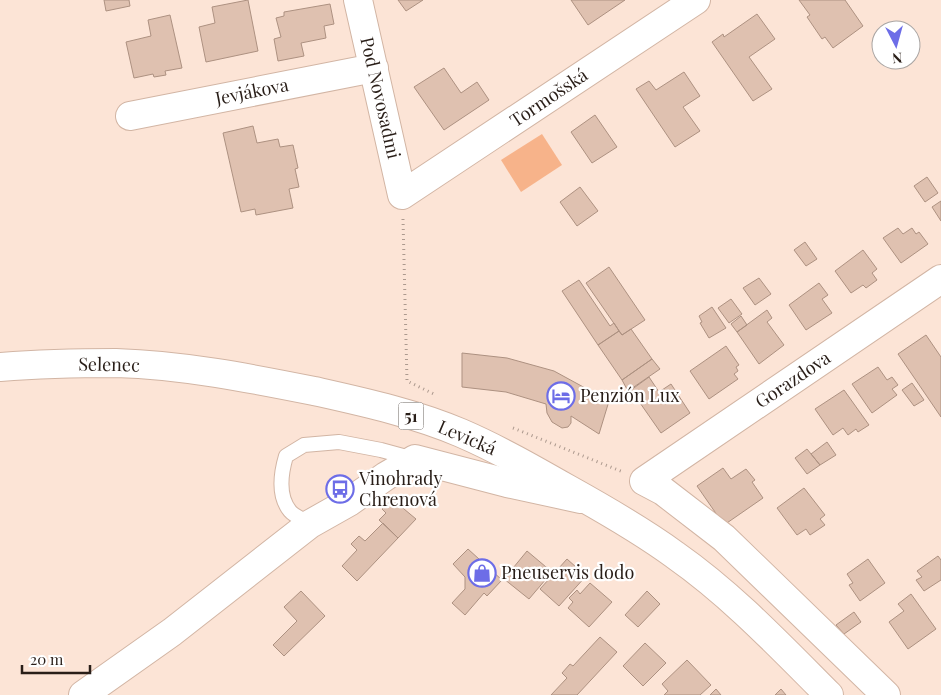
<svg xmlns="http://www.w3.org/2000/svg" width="941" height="695" font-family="'Playfair Display',serif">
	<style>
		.green { fill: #f7b38a }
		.building { fill: #dfc1b0; stroke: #ad9181 }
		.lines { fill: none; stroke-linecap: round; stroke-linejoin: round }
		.service-casing { stroke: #d2b5a4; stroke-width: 16 }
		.minor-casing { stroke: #d2b5a4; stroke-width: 30 }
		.primary-casing { stroke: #d2b5a4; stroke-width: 30 }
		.path { stroke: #ac998e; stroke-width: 3; stroke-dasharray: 1 4; stroke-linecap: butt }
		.service { stroke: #fff; stroke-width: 14 }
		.minor { stroke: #fff; stroke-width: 28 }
		.primary { stroke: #fff; stroke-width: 28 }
		.labels { text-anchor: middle; stroke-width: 4.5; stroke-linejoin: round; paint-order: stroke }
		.shield { fill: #fff; stroke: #69625d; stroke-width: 1 }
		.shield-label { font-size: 16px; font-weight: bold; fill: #291e18 }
		.street-label { font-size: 18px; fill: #291e18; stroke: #fff }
		.poi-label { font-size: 18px; fill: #291e18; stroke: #fff; text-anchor: start }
	</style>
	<rect width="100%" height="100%" fill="#fce4d6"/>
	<path class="green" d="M542 134 562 165 521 192 501 160Z"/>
	<path class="building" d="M104 0H129L130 6 106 11Z
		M248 0 258 51 206 62 199 27 215 23 212 7Z
		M398 0H423L406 11Z
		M571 0H625L588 25Z
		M799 0H845L863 26 833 48 825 37 822 39 807 17 810 15Z
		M330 4 334 24 324 26 326 38 301 43 304 56 278 61 274 39 281 37 276 18 284 16V12Z
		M757 14 775 39 749 57 772 89 753 101 712 42 723 34 724 37Z
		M170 15 182 68 165 71 166 75 154 77 153 74 134 78 126 42 151 36 148 20Z
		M444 68 461 93 477 82 489 100 444 130 414 87Z
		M684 72 700 96 683 107 700 131 675 147 636 89 649 81 656 90Z
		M595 115 617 147 592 163 571 132Z
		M253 126 257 143 278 139 280 147 293 145 298 168 295 169 299 187 289 189 293 208 256 215 255 209 241 212 223 133Z
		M927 177 938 193 925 202 914 186Z
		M580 187 598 211 577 226 560 202Z
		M941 201V221L932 207Z
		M898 228 903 234 912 228 916 234 919 232 928 244 901 263 883 238Z
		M805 242 817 259 806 266 794 250Z
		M863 250 877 269 872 273 877 280 866 288 863 285 851 293 835 271Z
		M609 267 645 320 622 335 586 283Z
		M759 278 771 294 755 305 743 288Z
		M579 280 610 326 614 323 619 331 598 345 562 291Z
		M819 283 828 295 822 299 832 313 806 330 789 305Z
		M731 299 742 314 729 323 718 308Z
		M712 307 726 328 709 338 700 323 702 322 699 316Z
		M767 310 772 318 767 322 784 345 759 364 737 332Z
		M741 316 747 325 737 332 731 324Z
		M631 329 652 359 622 380 598 345 619 331 622 335Z
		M926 335 941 357V417L898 354Z
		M726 346 739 365 736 367 738 371 734 374 738 379 709 399 690 371Z
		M462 353 507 358 554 371 609 401 599 434 571 416V423L568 427 562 428 552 422 547 413 546 404 506 392 462 387Z
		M652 359 660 369 628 391 622 380Z
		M878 367 887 380 892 377 898 385 892 389 897 395 872 413 852 384Z
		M649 377 659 392 671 384 690 413 661 433 631 390Z
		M912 383 924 400 914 406 902 390Z
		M844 390 869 425 858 432 856 429 848 435 843 428 833 435 815 409Z
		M827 442 836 455 820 465 811 454Z
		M807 449 820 465 807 474 795 458Z
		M723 468 731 479 746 469 755 480 752 482 763 498 724 525 697 486Z
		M804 488 825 515 820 519 825 525 810 535 806 529 797 535 777 508Z
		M392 499 416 519 398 538 379 520 386 513 382 509Z
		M383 523 398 538 357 581 342 566 357 550 351 544 359 536 365 541Z
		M468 549 502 580 487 596 484 593 465 615 452 603 465 589V577L453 564Z
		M527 551 552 572 529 599 504 579Z
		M938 556 941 560V580L924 591 916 580 922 577 917 571Z
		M567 559 586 576 559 606 540 589Z
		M868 559 885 583 860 601 849 585 853 583 847 574Z
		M590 583 612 602 589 627 568 608 573 602 569 598 577 590 580 594Z
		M301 591 325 616 284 656 273 645 297 621 284 607Z
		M647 591 660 604 638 627 625 615Z
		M911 594 936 629 908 649 889 622 904 611 898 604Z
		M854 612 861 622 844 634 836 625Z
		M600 637 617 652 577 695H551L567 678 562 673 570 664 573 666Z
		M645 643 666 663 643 686 623 666Z
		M687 660 711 685 700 695H664L668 691 662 684Z
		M716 689 721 695H710Z
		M781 689 786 695H775Z"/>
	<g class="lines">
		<g class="service-casing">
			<path id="service" d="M310 524C304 520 294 516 290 511 277 495 281 473 286 456L304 445 339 442 381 450 414 459"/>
		</g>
		<g class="minor-casing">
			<path id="minor" d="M358 0 402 195 696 0
				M130 116 374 68
				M83 695 172 632 310 524 349 502 386 476 415 459 507 483 581 499
				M886 695 724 538 663 491 644 481 941 279"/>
		</g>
		<g class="primary-casing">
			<path id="primary" d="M0 367C38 364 78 363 116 363 183 365 249 378 314 391 363 402 414 413 461 433 498 449 533 469 568 489 604 509 641 530 675 555 732 595 780 646 829 695"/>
		</g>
		<path class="path" d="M403 219 407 381 436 395
			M513 428 623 472"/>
		<use href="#service" class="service"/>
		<use href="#minor" class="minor"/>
		<use href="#primary" class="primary"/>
	</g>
	<defs>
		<g id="hotel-ring" transform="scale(1.4375)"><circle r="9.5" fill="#fff" stroke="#6d6de7" stroke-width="1.5"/><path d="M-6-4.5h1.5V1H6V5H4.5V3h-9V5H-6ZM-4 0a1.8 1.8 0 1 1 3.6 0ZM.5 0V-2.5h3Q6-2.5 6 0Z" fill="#6d6de7"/></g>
		<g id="bus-ring" transform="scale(1.4375)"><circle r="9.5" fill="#fff" stroke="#6d6de7" stroke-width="1.5"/><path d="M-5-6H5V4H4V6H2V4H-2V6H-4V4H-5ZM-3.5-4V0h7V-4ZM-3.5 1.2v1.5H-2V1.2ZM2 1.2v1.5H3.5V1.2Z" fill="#6d6de7"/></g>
		<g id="shop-ring" transform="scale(1.4375)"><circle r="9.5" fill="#fff" stroke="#6d6de7" stroke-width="1.5"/><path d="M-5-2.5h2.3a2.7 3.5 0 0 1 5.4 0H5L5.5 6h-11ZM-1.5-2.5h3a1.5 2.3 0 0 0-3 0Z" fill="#6d6de7"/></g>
	</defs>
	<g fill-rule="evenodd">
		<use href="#hotel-ring" x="561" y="396"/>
		<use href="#bus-ring" x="340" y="489"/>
		<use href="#shop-ring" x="482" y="573"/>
	</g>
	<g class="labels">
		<rect class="shield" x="398.5" y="402.5" width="25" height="27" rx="4"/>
		<g class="shield-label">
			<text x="411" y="422">51</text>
		</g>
		<g class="street-label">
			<text transform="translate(252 92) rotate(-11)" y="6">Jevjákova</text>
			<text transform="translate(380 98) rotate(77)" y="6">Pod Novosadmi</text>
			<text transform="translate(549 98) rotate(-34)" y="6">Tormošská</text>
			<text transform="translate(109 365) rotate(1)" y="6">Selenec</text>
			<text transform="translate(793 380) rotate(-34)" y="6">Gorazdova</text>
			<text transform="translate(467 438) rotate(23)" y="6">Levická</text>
		</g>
		<g class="poi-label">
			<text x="580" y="402">Penzión Lux</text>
			<text x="359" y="485">Vinohrady<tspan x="359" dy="21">Chrenová</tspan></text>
			<text x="501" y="579">Pneuservis dodo</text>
		</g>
	</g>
	<g transform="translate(896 45) rotate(174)"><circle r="24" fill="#ffffff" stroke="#a9a5a3"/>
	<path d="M0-4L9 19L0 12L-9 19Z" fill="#6d6de7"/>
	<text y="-8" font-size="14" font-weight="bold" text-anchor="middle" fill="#291e18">N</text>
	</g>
	<path d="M22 665v8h68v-8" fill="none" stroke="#291e18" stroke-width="2.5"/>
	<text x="30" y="665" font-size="15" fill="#291e18" stroke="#ffffff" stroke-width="4" paint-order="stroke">20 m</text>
</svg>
